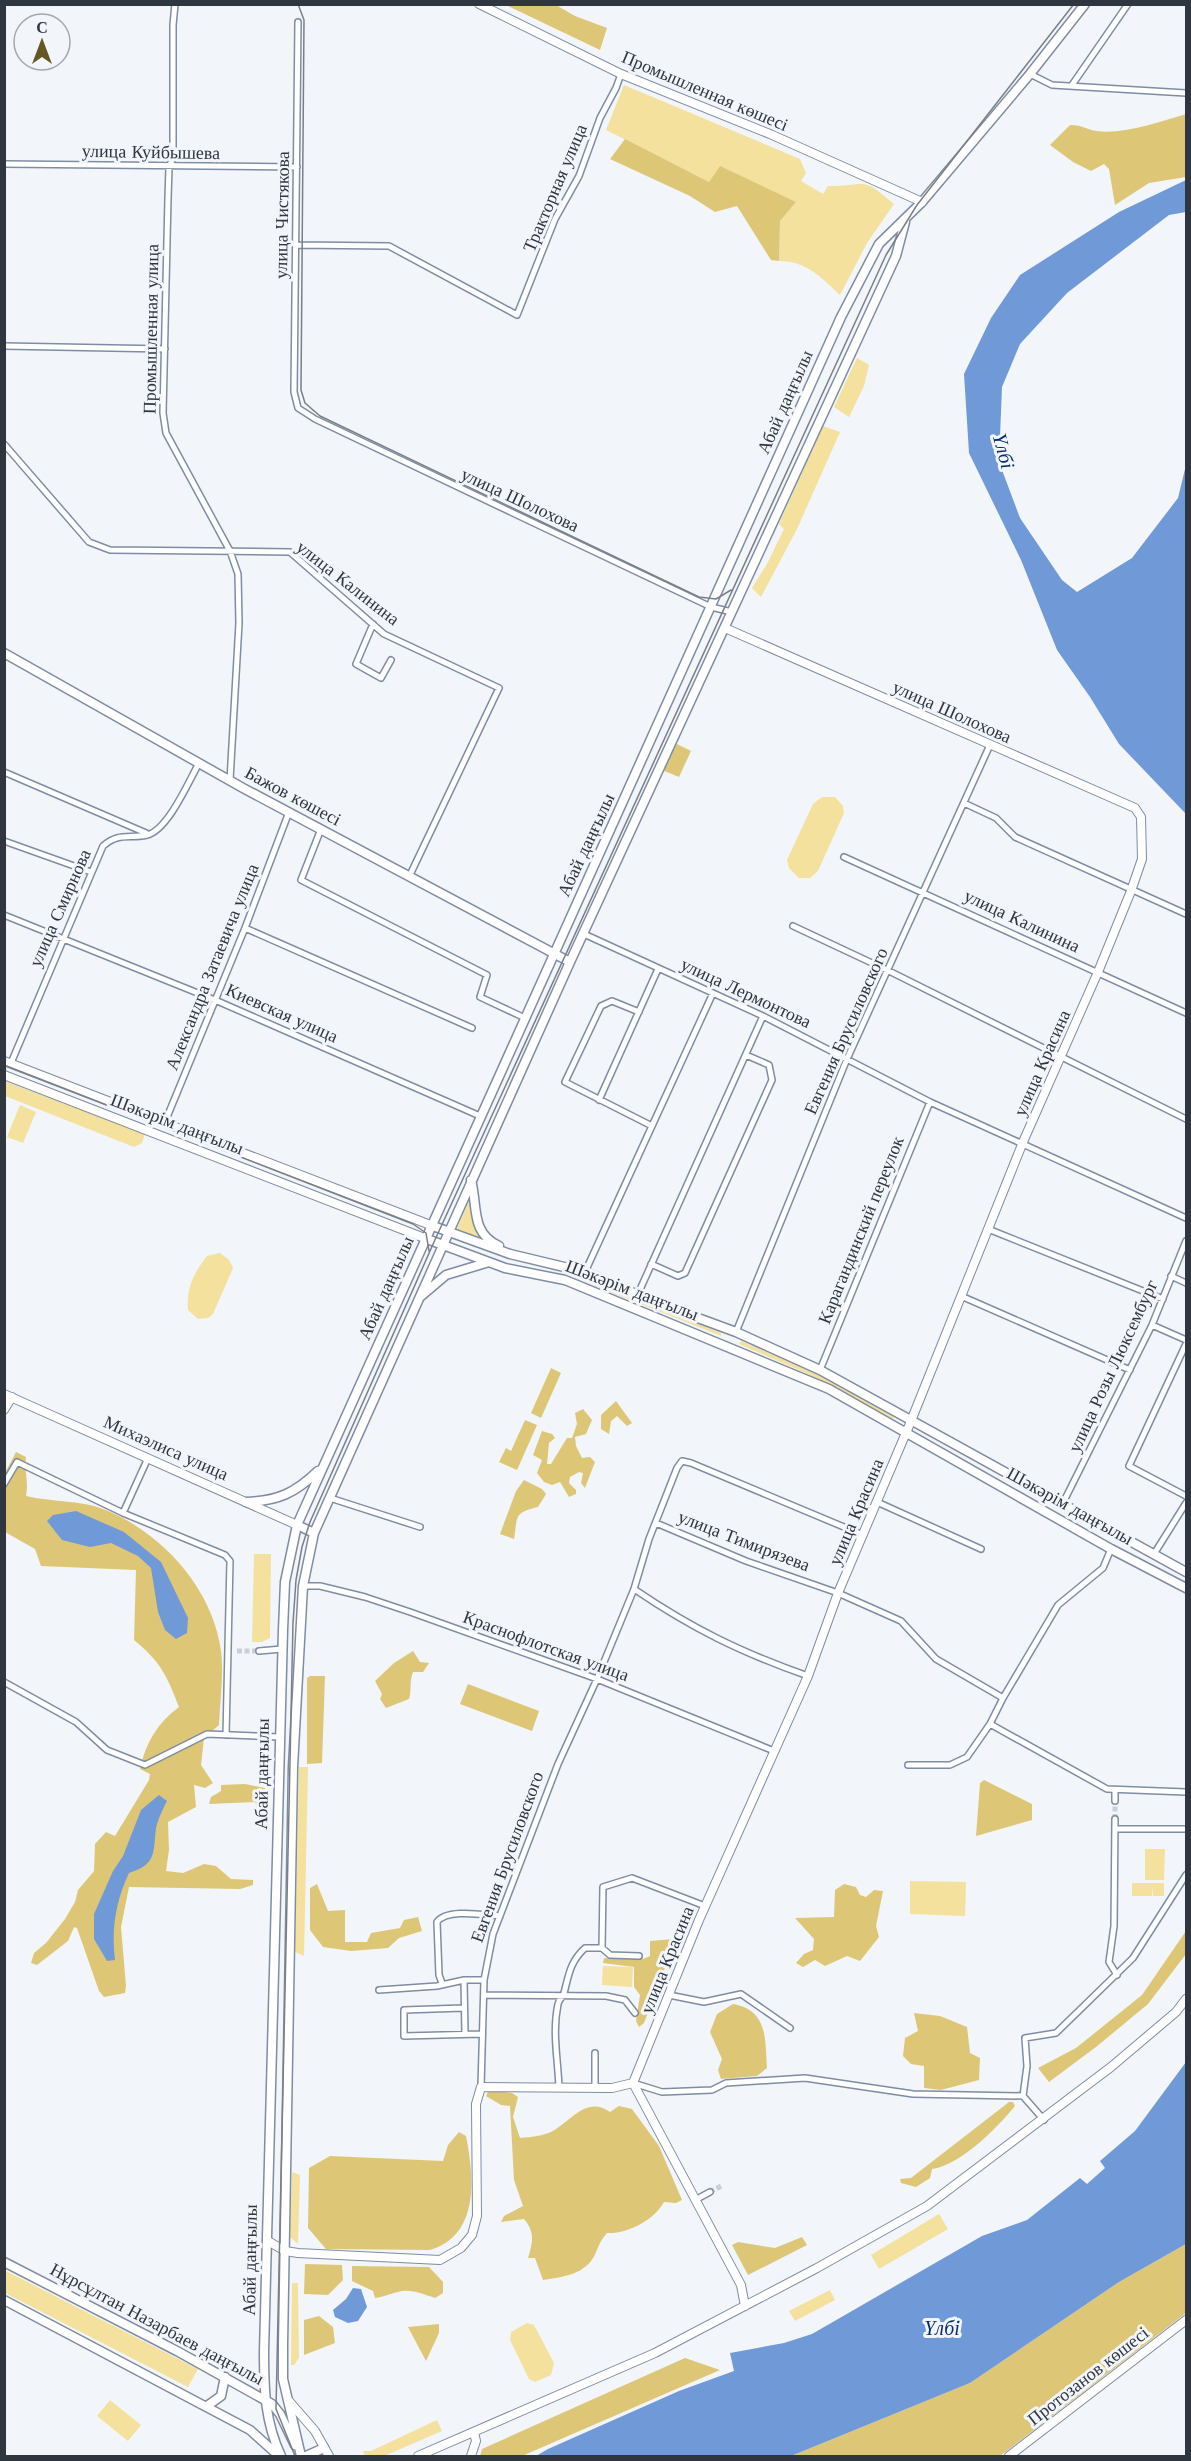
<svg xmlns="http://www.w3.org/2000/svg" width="1191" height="2461" font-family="'Libre Baskerville',serif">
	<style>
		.green { fill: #f3e19d }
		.forest { fill: #ddc776 }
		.water { fill: #7099d8 }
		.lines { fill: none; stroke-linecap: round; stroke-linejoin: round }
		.street-tunnel { stroke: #cbcfd5; stroke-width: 5; stroke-dasharray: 5 2.5; stroke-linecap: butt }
		.street-casing { stroke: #7e8da3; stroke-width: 8 }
		.secondary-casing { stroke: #7e8da3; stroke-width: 10 }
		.primary-casing { stroke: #7e8da3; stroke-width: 11 }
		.street { stroke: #fff; stroke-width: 5 }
		.secondary { stroke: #fff; stroke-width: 8 }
		.primary { stroke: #fff; stroke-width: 8 }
		.tram { stroke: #7a7f87; stroke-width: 1.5 }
		.labels { text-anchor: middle; stroke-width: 6; stroke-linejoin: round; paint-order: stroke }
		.street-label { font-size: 18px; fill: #303640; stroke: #f2f5fa }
		.water-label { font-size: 20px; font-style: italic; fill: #072e66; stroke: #f2f5fa }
	</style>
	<rect width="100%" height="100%" fill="#f2f5fa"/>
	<path class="green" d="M624 85 800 159 806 173 801 181 823 194 828 186C869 186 860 175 894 204L867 243 840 295C821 277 806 261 779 261L780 221 796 202 709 182 606 130Z
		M857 358 869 365 864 386 849 417 834 407Z
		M823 426 840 432 797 529 761 597 752 588 767 564 784 529 779 524Z
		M822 797H835L843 806 844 813 818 871 810 878H799L789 868 787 860 813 804Z
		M4 1081 145 1134 142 1143 134 1147 5 1096Z
		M20 1105 36 1112 23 1143 7 1137Z
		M470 1199 475 1228 485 1241 457 1229Z
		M220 1253 229 1260 233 1268 213 1314 208 1318 198 1319 188 1310C186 1288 194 1273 207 1256Z
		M573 1273 721 1333V1336L573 1277Z
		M741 1341 807 1369 894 1416 893 1419 806 1373 739 1344Z
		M254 1554H271L270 1638 262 1642H252Z
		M299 1767H308L304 1956 295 1952Z
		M1145 1849H1165L1164 1880H1145Z
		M910 1881 966 1882 965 1916 910 1914Z
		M1132 1883H1164V1896H1153V1886L1152 1896H1132Z
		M603 1966 633 1967 632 1987 602 1985Z
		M292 2172 300 2175 298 2244 290 2237Z
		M939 2214 948 2229 879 2269 871 2255Z
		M4 2270 198 2369 188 2387 5 2293Z
		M292 2283H298L299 2358 294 2365H291Z
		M830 2290 835 2300 795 2321 789 2311Z
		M527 2323 534 2325 554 2363 551 2375 535 2382 529 2379 510 2340 511 2332Z
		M110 2400 141 2425 128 2441 97 2416Z
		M437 2420 442 2431 384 2456H365L363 2451H371Z"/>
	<path class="forest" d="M506 5H556L575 16 607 28 600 50Z
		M1186 114V177L1149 183 1115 205 1109 169 1104 164 1091 171 1073 162 1050 145 1070 125C1084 125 1087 130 1097 131 1122 135 1163 121 1186 114Z
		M625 139 709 182 720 166 796 202 780 221 779 261 771 260 737 206 715 212 690 196 610 159Z
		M675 743 691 751 679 777 662 770Z
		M551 1368 561 1373 541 1418 531 1413Z
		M616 1401 632 1423 627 1426 617 1416 611 1421 609 1434 601 1429V1415Z
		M583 1409 592 1420 586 1434 575 1437 576 1446 582 1458 590 1457 595 1462 585 1488 581 1483 583 1473 579 1472 570 1477 569 1483 576 1490V1494L569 1497 560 1482 552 1485 544 1482 537 1473 542 1460 533 1455 542 1431 552 1434 555 1438 549 1443 547 1464H551L567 1438H572L577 1424 575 1413Z
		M525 1420 537 1425 517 1470 499 1462 506 1448 511 1451Z
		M16 1452 26 1457C24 1471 29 1482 26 1496 51 1502 80 1500 103 1509 162 1532 213 1589 221 1651 224 1675 220 1701 219 1725L204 1738 201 1765 213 1783 205 1788 194 1785 196 1807 168 1822 169 1850 166 1871 183 1873 204 1864 216 1866 231 1879 253 1880V1885L240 1889 129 1887 121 1927 126 1986 125 1993 104 1997 99 1991 77 1928 74 1927 68 1941 37 1965 31 1963 34 1953 46 1943 65 1919 75 1902 78 1890 94 1871 95 1844 106 1832 115 1836 149 1780 150 1774 140 1769C145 1744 158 1722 179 1707 167 1676 161 1662 134 1640L136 1570 41 1566 35 1549 5 1532V1473Z
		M524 1480 542 1489 546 1494 538 1507C513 1513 518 1516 514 1539L500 1534 516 1491Z
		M413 1651 420 1662 429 1663 423 1672H413C409 1682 412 1689 409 1699L386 1708 380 1699 382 1694 375 1681 394 1663Z
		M310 1676H325L322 1763 307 1764V1678Z
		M468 1684 539 1711 532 1731 460 1704Z
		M984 1780 1032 1804V1820L976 1836 980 1783Z
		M245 1784 265 1788V1810H260L255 1802 209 1804 211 1797 221 1791V1785Z
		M317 1884 328 1911 345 1910V1942H367L371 1933 400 1928 404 1920 418 1917 422 1931 399 1938 388 1948 351 1951 323 1947 310 1930V1888Z
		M844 1884 856 1887 860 1895 866 1897 874 1890 883 1891 876 1926 879 1937 860 1961 847 1956 825 1966 815 1960 803 1967 796 1963 804 1954 813 1950 814 1939 795 1918 834 1917 835 1890Z
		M1186 1931V1954L1148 2004 1096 2047 1049 2082 1038 2068 1076 2048 1142 1995Z
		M673 1939 669 1957 644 2023 639 2027 636 2021 640 1995 634 1987V1967L603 1963 604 1958 643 1959 650 1956V1941Z
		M733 2004C768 2010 765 2039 767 2068L757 2076 721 2079 718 2070 722 2059 710 2032 717 2014Z
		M914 2013 940 2016 967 2027 970 2053 980 2058 979 2080 941 2090 924 2088V2066L911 2064 903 2056 905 2038 918 2031Z
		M496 2091 512 2093 518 2097 513 2117 520 2138C531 2137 543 2136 553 2131 573 2119 587 2096 610 2112L619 2106 632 2109 659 2146 682 2200 676 2203 664 2202C654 2220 628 2234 607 2233 597 2244 598 2252 591 2261 579 2276 560 2277 543 2280L535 2258H528C533 2242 535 2232 524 2219L501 2222 504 2216 523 2206 514 2180 510 2106 501 2105 486 2096 488 2092Z
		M1009 2102H1013L1015 2106C997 2128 961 2165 932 2169L930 2178 916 2187 901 2183 900 2179 911 2178Z
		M459 2132 466 2136C474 2177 480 2235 430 2250L326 2249 308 2228 309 2168 330 2156 443 2161 448 2145Z
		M802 2237 807 2245 748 2275 732 2245 738 2242 775 2248Z
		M1186 2244V2313L1000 2456H791L970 2383 1119 2282Z
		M305 2264 342 2265 343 2280 328 2295 304 2294Z
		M352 2266 429 2267 443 2282V2293L435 2298C424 2294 409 2288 398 2292 389 2294 383 2297 375 2298L373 2291 352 2281Z
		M319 2316 333 2327 335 2343 304 2355V2320Z
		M439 2324V2333L426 2361 408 2327Z
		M685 2358 720 2370 522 2456H480L482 2449Z"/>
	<path class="water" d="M1186 180V212L1169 215 1067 293 1020 344 1002 387 999 462 1020 518 1062 580 1077 592 1132 558 1178 498 1186 465V814L1119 744 1090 697 1057 650 1021 560 969 453 964 374 991 318 1020 275 1119 212Z
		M76 1511 124 1532 161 1562 188 1618 187 1633 176 1639 165 1630 158 1612 151 1568 138 1556 111 1543 90 1547 62 1540 47 1521 53 1515Z
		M159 1795 167 1801C163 1809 158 1819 156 1828 153 1853 157 1864 129 1873 116 1900 111 1930 115 1960L107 1961 94 1939V1914L113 1871 123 1856 141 1810Z
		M1186 2062V2244L1119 2282 970 2383 791 2456H536L548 2449 679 2391 734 2371 730 2353 784 2343 812 2334 982 2236 1027 2220 1080 2178 1087 2184 1105 2168 1100 2161 1135 2131Z
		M353 2288 361 2289 367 2307 358 2321 348 2323 335 2317 333 2310 346 2299Z"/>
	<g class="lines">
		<path class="street-tunnel" d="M237 1651H259
			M1115 1819V1801
			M710 2192 723 2185"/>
		<g class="street-casing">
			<path id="street" d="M175 4 173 25V158L169 167 168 198 163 413 166 433 230 551 238 574 239 623 230 780
				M298 22 294 392 298 408 315 419 711 607 732 612
				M1030 74 1052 85 1186 93
				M1072 85 1128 4
				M4 164 297 167
				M297 245 389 246 517 315 555 219 579 176 600 118 616 88 621 74
				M4 346 165 349
				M4 444 89 542 110 550 290 552 384 634 499 688 409 877
				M373 624 356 664 381 678 391 660
				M4 772 146 833
				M964 803 996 818 1015 837 1186 914
				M321 829 301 880 487 975 480 997 525 1018
				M4 841 91 872
				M844 857 1186 1013
				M4 915 215 1000 480 1116
				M793 926 889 971 1186 1119
				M245 928 472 1028
				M584 934 763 1016 930 1102 1186 1218
				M639 1012 612 1001 601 1006 565 1082 652 1126
				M11 1063 103 846C119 832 129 839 147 835 168 830 189 781 199 763
				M599 1100 658 969
				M165 1122 245 928 289 812
				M988 1229 1163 1299
				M651 1264 678 1276 685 1273 772 1080 769 1065 746 1055
				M585 1272 713 993
				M1171 1276 1186 1283
				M638 1294 763 1016
				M961 1296 1130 1370
				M1152 1325 1186 1340
				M736 1332 847 1059 990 745
				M1186 1344 1129 1466 1186 1496
				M820 1370 930 1102
				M4 1484 17 1462 123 1513 225 1555 230 1561 226 1735
				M330 1498 420 1527
				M877 1502 981 1549
				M1063 1503 1152 1325 1186 1241
				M123 1513 148 1458
				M656 1523 746 1561 838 1593 901 1621 936 1659 1003 1698 1058 1605 1103 1568 1111 1549
				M1154 1554 1186 1503
				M303 1586H320L365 1597 410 1612 597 1679 774 1751
				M634 1589C693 1629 740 1652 808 1676
				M259 1651 282 1649
				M4 1682 76 1722 107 1750 145 1765 207 1734 279 1737
				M1003 1698 990 1724 1107 1789 1186 1792
				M908 1765H950L967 1757 990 1724
				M1115 1801V1791
				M1115 1819 1114 1926 1109 1962 1117 1975
				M1115 1829H1186
				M602 1948 603 1887 632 1878 705 1906
				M464 1980H484
				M442 1983 439 1975 437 1922C447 1908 484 1915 500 1916
				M379 1990 437 1986 464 1980 465 2034
				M484 1995 606 1996 625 2000 635 2013
				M669 1995 704 2002 741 1994 790 2028
				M463 2008 404 2010V2036L481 2034
				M633 2083 662 2092 712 2090 726 2083 805 2078 913 2094 1023 2096 1044 2120
				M481 2087 484 1980 493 1934 558 1764 597 1679 634 1589 649 1539 677 1468 682 1461 691 1463 863 1535
				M559 2088C558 2059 552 2033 558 2004 559 1999 563 1997 564 1993 569 1974 570 1962 585 1948H602L610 1955 639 1956
				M595 2088V2053
				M1023 2096 1027 2066 1025 2038 1056 2033 1133 1958 1186 1875
				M695 2200 710 2192"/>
		</g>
		<g class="secondary-casing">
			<path id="secondary" d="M479 4 621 74 770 134 922 202
				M4 1061 433 1226
				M4 1075 427 1239
				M4 1394 297 1525
				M4 1410 12 1397
				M633 2083 741 2285 745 2306
				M268 2241 285 2251 298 2253 440 2260 461 2248 472 2235 477 2216 476 2104 481 2087 612 2088 633 2083 699 1920 808 1676 838 1593 911 1421 1023 1142 1098 972 1131 891 1142 859 1141 817 1135 808 725 628
				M288 2400 315 2431 329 2456
				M418 2456 655 2353 817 2268 927 2206 1111 2067 1176 2012 1186 1999
				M471 2456 476 2441 474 2432
				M1009 2456 1186 2320"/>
		</g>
		<g class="primary-casing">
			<path id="primary" d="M4 653 243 788 570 962
				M471 1180C478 1206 470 1233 499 1246
				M433 1226 510 1254 585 1272 657 1303 736 1332 820 1370 1186 1572
				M427 1239 505 1268 565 1280 829 1389 1111 1549 1186 1588
				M420 1297 446 1275 489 1262
				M246 1502C278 1501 295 1493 318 1471
				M297 1525 314 1533
				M4 2262 177 2351 272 2404 280 2414 295 2445
				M4 2300 250 2430 279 2456
				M207 2406 221 2396 225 2377
				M281 2456C265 2422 264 2390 264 2352L283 1630 285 1582 297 1525 841 317 879 244 922 202 1030 74 1085 4
				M301 2456 283 2379V2345L293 1767 303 1586 314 1533 570 962 896 256 905 222
				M306 2456 324 2448"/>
		</g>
		<use href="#street" class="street"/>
		<use href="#secondary" class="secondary"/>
		<use href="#primary" class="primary"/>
		<path class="tram" d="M298 4 304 20 301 390 305 403 320 416 699 597 716 599 731 590
			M4 1065 413 1224 426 1233 429 1251
			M295 2456 276 2409 293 1623 296 1580 302 1547 310 1522 434 1242 886 255 917 205 1074 4"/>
	</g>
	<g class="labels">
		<g class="street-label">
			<text transform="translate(705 91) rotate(23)" y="6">Промышленная көшесі</text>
			<text transform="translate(151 152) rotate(1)" y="6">улица Куйбышева</text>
			<text transform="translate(555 188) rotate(-67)" y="6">Тракторная улица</text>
			<text transform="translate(282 215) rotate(-89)" y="6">улица Чистякова</text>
			<text transform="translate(151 329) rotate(-89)" y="6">Промышленная улица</text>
			<text transform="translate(785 402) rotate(-66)" y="6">Абай даңғылы</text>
			<text transform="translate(520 500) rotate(25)" y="6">улица Шолохова</text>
			<text transform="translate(348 583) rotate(38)" y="6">улица Калинина</text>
			<text transform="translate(952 712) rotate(24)" y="6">улица Шолохова</text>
			<text transform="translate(293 796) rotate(28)" y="6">Бажов көшесі</text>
			<text transform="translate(586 845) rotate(-65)" y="6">Абай даңғылы</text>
			<text transform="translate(60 908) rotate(-66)" y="6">улица Смирнова</text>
			<text transform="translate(1022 921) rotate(25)" y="6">улица Калинина</text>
			<text transform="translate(212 967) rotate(-68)" y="6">Александра Затаевича улица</text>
			<text transform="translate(746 993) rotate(25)" y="6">улица Лермонтова</text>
			<text transform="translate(282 1013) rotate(24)" y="6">Киевская улица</text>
			<text transform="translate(846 1031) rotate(-66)" y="6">Евгения Брусиловского</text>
			<text transform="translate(1042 1063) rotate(-66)" y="6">улица Красина</text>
			<text transform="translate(177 1124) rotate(21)" y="6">Шәкәрім даңғылы</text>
			<text transform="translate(861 1230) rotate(-68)" y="6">Карагандинский переулок</text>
			<text transform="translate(386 1288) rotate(-66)" y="6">Абай даңғылы</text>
			<text transform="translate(632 1290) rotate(21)" y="6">Шәкәрім даңғылы</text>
			<text transform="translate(1113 1366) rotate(-65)" y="6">улица Розы Люксембург</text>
			<text transform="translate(166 1448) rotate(24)" y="6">Михаэлиса улица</text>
			<text transform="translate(1070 1506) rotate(29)" y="6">Шәкәрім даңғылы</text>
			<text transform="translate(856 1512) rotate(-67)" y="6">улица Красина</text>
			<text transform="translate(744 1541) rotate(21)" y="6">улица Тимирязева</text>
			<text transform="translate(546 1646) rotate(20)" y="6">Краснофлотская улица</text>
			<text transform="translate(262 1774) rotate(-89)" y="6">Абай даңғылы</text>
			<text transform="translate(507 1857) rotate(-70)" y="6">Евгения Брусиловского</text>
			<text transform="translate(667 1960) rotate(-68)" y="6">улица Красина</text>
			<text transform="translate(250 2260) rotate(-89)" y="6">Абай даңғылы</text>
			<text transform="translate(157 2324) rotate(28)" y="6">Нұрсұлтан Назарбаев даңғылы</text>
			<text transform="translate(1088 2376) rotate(-38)" y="6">Протозанов көшесі</text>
		</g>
		<g class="water-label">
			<text transform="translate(1004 451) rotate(75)" y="7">Үлбі</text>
			<text x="942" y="2335">Үлбі</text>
		</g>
	</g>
	<rect width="1191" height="2461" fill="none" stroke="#303640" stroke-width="12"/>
	<g transform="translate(42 42)"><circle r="28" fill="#f2f5fa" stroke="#a4a9b0" stroke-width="1.5"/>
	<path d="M0-4.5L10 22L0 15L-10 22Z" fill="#645723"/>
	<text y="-9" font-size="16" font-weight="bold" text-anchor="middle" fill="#303640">С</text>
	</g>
</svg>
